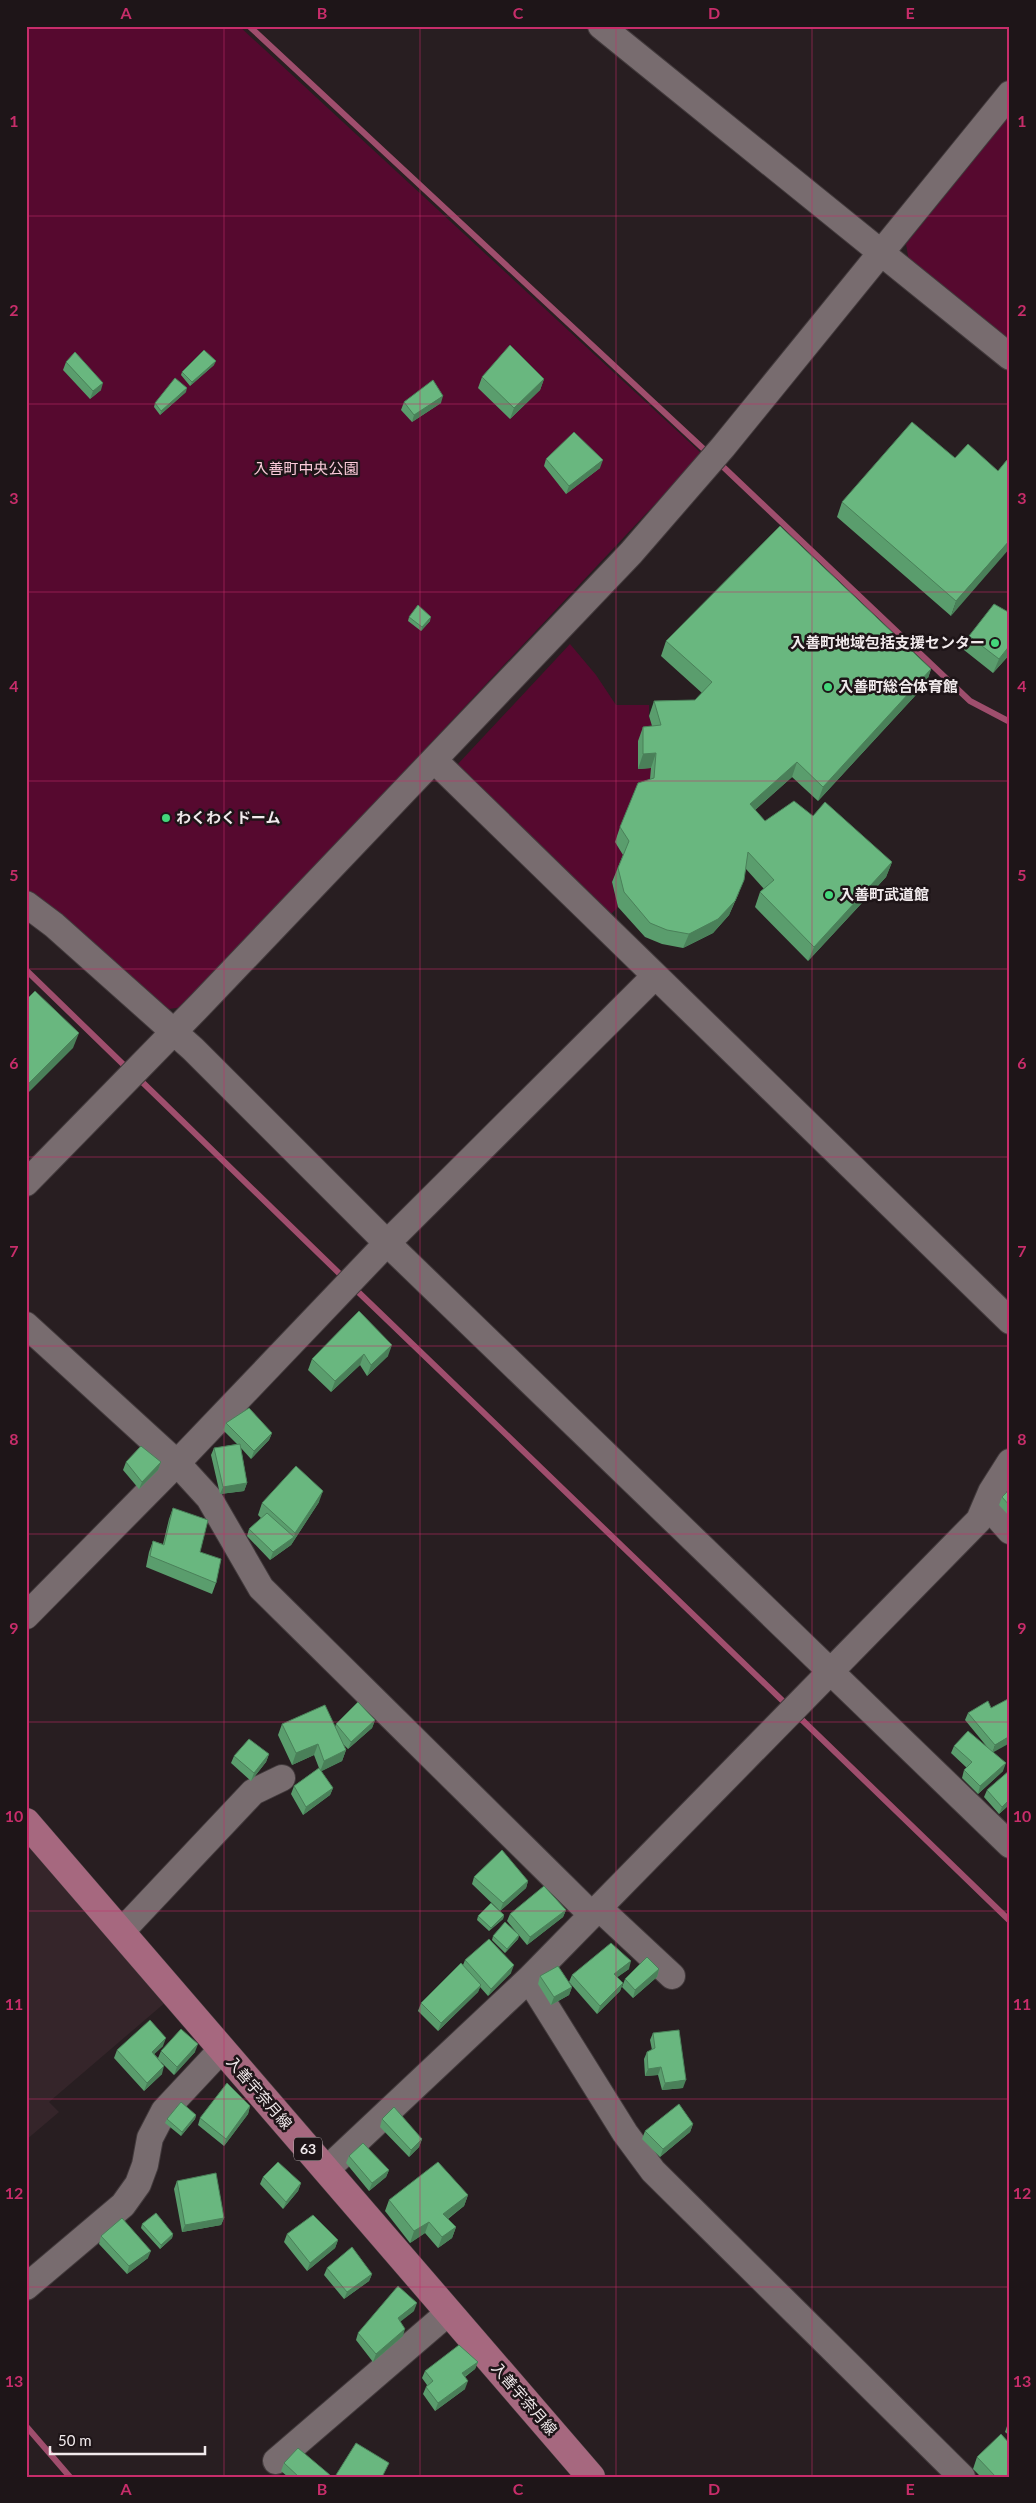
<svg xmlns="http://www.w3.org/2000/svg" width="1036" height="2503" font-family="Lato,'Noto Sans JP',sans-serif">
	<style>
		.built { fill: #35252a }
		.green { fill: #56092f }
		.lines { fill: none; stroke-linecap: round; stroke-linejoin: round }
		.stream { stroke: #9f4e6d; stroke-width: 6 }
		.minor-casing { stroke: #423a3c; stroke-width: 28 }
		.major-casing { stroke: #423a3c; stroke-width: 29 }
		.minor { stroke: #786c6f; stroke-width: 26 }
		.major { stroke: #a6687f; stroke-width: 28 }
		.wall { fill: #5a9d6d }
		.shaded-wall { fill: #4a8059 }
		.building { fill: #69b77f; stroke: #4a8059 }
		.grid { fill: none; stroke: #c72d6a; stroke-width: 1; stroke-opacity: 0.55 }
		.poi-dot { fill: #43d77b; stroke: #1e1518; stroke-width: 2 }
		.labels { text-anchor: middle; stroke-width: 5; stroke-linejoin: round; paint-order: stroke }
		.shield { fill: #1e1518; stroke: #b2aaac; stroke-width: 1 }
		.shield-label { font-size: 14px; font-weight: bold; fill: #f1eaec }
		.park-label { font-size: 15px; fill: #fbcbda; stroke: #1e1518 }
		.poi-label { font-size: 15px; font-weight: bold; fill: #f1eaec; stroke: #1e1518; text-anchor: start }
		.street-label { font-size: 15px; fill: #f1eaec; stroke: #1e1518 }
		.neatline { fill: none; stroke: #c72d6a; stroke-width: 2 }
		.grid-label { font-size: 16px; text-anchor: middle; font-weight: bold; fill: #c72d6a }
	</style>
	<rect width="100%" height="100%" fill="#281e21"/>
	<path class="built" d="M26 1840 167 2001 49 2102 59 2112 26 2140Z"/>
	<path class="green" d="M26 26H239L702 454 183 1007 169 1009 26 891Z
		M1010 115V344L909 262 906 244Z
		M570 644 596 675 616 705H649V716L656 739 649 793 612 882 618 907 611 914 457 765Z"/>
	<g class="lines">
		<path class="stream" d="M249 26 709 454
			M717 461 970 701 1010 722
			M26 970 129 1070
			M137 1077 345 1279
			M352 1286 788 1706
			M797 1715 1010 1921
			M26 2426 70 2477"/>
		<g class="minor-casing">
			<path id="minor" d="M601 26 1010 357
				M434 760 1010 1321
				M26 904 54 925 193 1049 387 1243 1010 1845
				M26 1183 200 1005 631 553 723 447 1010 94
				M26 1325 177 1463 209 1498 261 1588 592 1915
				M986 1504 1010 1531
				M26 1616 177 1463 387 1243 654 977
				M599 1908 672 1976
				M121 1932 253 1792 282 1778
				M529 1979 625 2133 653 2171 962 2477
				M326 2170 529 1979 979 1520 991 1492 1010 1462
				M26 2287 123 2205 138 2184 145 2165 150 2138 164 2111 222 2049
				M276 2461 448 2313"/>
		</g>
		<g class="major-casing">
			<path id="major" d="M26 1822 591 2477"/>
		</g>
		<use href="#minor" class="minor"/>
		<use href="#major" class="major"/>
	</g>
	<path class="wall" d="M66 362 101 390 90 399 63 370Z
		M214 365 190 386 181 375 182 372Z
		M482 377 544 379 540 390 510 419 478 388Z
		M186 392 160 415 154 407 155 403Z
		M404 402 441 403 412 422 401 410Z
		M955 458 998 471 1007 460 951 616 837 517 842 502Z
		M546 459 600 468 566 494 544 466Z
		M1010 613V654L993 673 964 650 969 636Z
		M409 617 430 621 421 631 408 621Z
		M666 641 931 669 926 684 818 801 792 777 755 810 765 821 813 816 892 862 886 877 808 961 755 907 760 892 764 889 746 869 738 895 729 915 713 933 683 948 662 944 645 937 618 907 612 882 623 855 615 842 620 827 650 779 651 768 638 769V741L643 727 652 726 649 716 654 701 695 700 702 693 661 656Z
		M359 1311 388 1356 367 1376 360 1365 331 1392 308 1370 312 1359Z
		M226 1423 272 1433 269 1440 251 1459 241 1448 247 1483 244 1491 220 1494 211 1455 214 1448 237 1444 223 1430Z
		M126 1462H161L158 1470 139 1489 123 1470Z
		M1010 1489V1517L999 1505 1002 1497Z
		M319 1502 291 1545 270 1560 247 1536 249 1529 261 1518 258 1515 262 1503Z
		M173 1508 200 1552 216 1583 212 1594 146 1567 149 1552 153 1541 163 1544 169 1519Z
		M1010 1698 993 1752 1003 1771 978 1794 962 1778 964 1770 967 1768 951 1753 954 1746 988 1748 965 1720 968 1713 991 1708Z
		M375 1720 372 1728 348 1749 342 1743 346 1750 342 1761 321 1771 333 1788 330 1795 303 1815 291 1794 294 1786 319 1768 314 1755 292 1765 278 1735 282 1724 335 1727 336 1724Z
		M269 1754 266 1762 251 1781 231 1763 234 1756Z
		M1010 1770V1804L999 1814 984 1797 987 1790Z
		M474 1877 528 1881 526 1888 500 1911 472 1884Z
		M566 1910 563 1917 527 1945 507 1921 510 1914Z
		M504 1915 503 1919 489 1931 477 1920 478 1916Z
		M519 1935 518 1939 505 1953 492 1940 493 1936Z
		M465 1960 511 1973 488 1996 480 1987 478 1992 438 2031 418 2011 421 2003 463 1965Z
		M629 1969 617 1977 623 1983 620 1991 597 2014 569 1982 572 1975Z
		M659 1969 657 1977 633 1998 622 1987 625 1979Z
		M540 1976 572 1987 569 1995 551 2005 538 1984Z
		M653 2033 683 2088 662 2090 658 2075 645 2076 644 2059 647 2052 652 2050 650 2040Z
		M163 2046 154 2054 158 2058 161 2051 195 2052 174 2075 161 2062 162 2074 144 2091 114 2058 117 2050Z
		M250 2106 248 2114 224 2146 198 2125 200 2118Z
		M196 2115 195 2119 181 2136 165 2123 167 2119Z
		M382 2119 422 2139 419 2147 409 2157 380 2127Z
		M693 2124 690 2132 660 2157 642 2139 645 2131Z
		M349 2156 389 2170 386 2177 369 2191 346 2163Z
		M263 2177 301 2183 298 2191 283 2209 260 2184Z
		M177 2181 224 2218 221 2225 182 2232 174 2189Z
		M468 2195 464 2206 448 2219 456 2227 452 2238 438 2248 425 2233 410 2243 385 2211 389 2200Z
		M142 2224 173 2234 172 2238 160 2249 141 2228Z
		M287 2234 338 2240 335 2248 307 2271 284 2242Z
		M101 2236 148 2258 127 2274 99 2244Z
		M327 2268 372 2274 369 2281 344 2299 324 2275Z
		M414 2311 400 2321 403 2336 373 2362 356 2340 358 2333Z
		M478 2362 475 2369 465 2377V2389L435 2411 423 2394 426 2387 427 2385 422 2378 425 2371Z
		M1009 2420H1010V2436L1005 2432Z
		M977 2457 1010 2477H981L973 2469Z
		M284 2463 329 2477H288L281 2471Z"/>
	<path class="shaded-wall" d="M216 361 214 365 190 386 192 382Z
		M544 379 540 390 510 419 514 408Z
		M103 383 101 390 90 399 93 391Z
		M187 388 186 392 160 415 161 411Z
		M443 396 441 403 412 422 414 415Z
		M603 460 600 468 566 494 569 486Z
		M1010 540V548L951 616 956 601Z
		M431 617 430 621 421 631 422 627Z
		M1010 645V654L993 673 999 659Z
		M931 669 926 684 818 801 823 787Z
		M656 753 651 768 638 769 643 754Z
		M797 762 792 777 745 819 750 804Z
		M892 862 886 877 808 961 814 947Z
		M744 880 729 915 713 933 683 948 689 934Z
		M79 1033 73 1048 26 1095V1086Z
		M392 1345 388 1356 367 1376 371 1365Z
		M364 1354 360 1365 331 1392 335 1381Z
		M272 1433 269 1440 251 1459 254 1451Z
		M161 1462 158 1470 139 1489 142 1482Z
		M247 1483 244 1491 220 1494 223 1487Z
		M323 1491 319 1502 291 1545 270 1560 273 1552 294 1537 295 1533Z
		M375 1720 372 1728 348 1749 351 1742Z
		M1010 1736V1743L992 1753 995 1745Z
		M318 1744 314 1755 292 1765 296 1753Z
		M346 1750 342 1761 320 1772 324 1761Z
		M269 1754 266 1762 251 1781 254 1773Z
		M1006 1763 1003 1771 978 1794 980 1786Z
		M333 1788 330 1795 303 1815 306 1807Z
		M1010 1799V1804L999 1814 1002 1807Z
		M528 1881 526 1888 500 1911 503 1903Z
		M566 1910 563 1917 527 1945 530 1937Z
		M504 1915 503 1919 489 1931 491 1928Z
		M519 1935 518 1939 505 1953 507 1949Z
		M631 1961 629 1969 612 1981 614 1974Z
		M514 1965 511 1973 488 1996 491 1989Z
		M659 1969 657 1977 633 1998 635 1990Z
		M623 1983 620 1991 597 2014 600 2006Z
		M481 1985 478 1992 438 2031 441 2023Z
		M572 1987 569 1995 551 2005 554 1997Z
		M166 2038 163 2046 149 2059 152 2052Z
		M198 2044 195 2052 174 2075 177 2067Z
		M164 2066 162 2074 144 2091 147 2083Z
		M661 2067 658 2075 645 2076 648 2069Z
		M686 2080 683 2088 662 2090 665 2083Z
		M250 2106 248 2114 224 2146 226 2139Z
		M196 2115 195 2119 181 2136 182 2132Z
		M693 2124 690 2132 660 2157 663 2149Z
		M422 2139 419 2147 409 2157 411 2150Z
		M389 2170 386 2177 369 2191 372 2183Z
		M301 2183 298 2191 283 2209 286 2202Z
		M468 2195 464 2206 439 2225 443 2214Z
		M224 2218 221 2225 182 2232 185 2225Z
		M429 2222 425 2233 410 2243 414 2231Z
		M456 2227 452 2238 438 2248 442 2237Z
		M173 2234 172 2238 160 2249 161 2245Z
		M338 2240 335 2248 307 2271 310 2263Z
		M151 2251 148 2258 127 2274 129 2266Z
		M372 2274 369 2281 344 2299 347 2292Z
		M417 2303 414 2311 395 2326 398 2318Z
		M405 2329 403 2336 373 2362 376 2354Z
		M478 2362 475 2369 459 2380 462 2373Z
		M468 2381 465 2389 435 2411 438 2403Z"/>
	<path class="building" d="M510 345 544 379 514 408 482 377Z
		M204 350 216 361 192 382 182 372Z
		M75 352 103 383 93 391 66 362Z
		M175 378 187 388 161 411 155 403Z
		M433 380 443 396 414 415 404 402Z
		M912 422 955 458 968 444 998 471 1007 460 1010 462V540L956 601 842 502Z
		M574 432 603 460 569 486 546 459Z
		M780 526 931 669 823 787 797 762 750 804 765 821 794 801 813 816 825 802 892 862 814 947 760 892 774 880 748 852 744 880 735 901 718 919 689 934 667 930 650 923 624 892 618 868 629 841 620 827 638 783 654 778 656 753 643 754V727L661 725 654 701 695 700 712 682 666 641Z
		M994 604 1010 613V645L999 659 969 636Z
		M418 605 431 617 422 627 409 617Z
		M35 991 79 1033 26 1086V1000Z
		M359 1311 392 1345 371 1365 364 1354 335 1381 312 1359Z
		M249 1408 272 1433 254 1451 226 1423Z
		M240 1444 247 1483 223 1487 214 1448Z
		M141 1446 161 1462 142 1482 126 1462Z
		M296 1466 323 1491 295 1533 262 1503Z
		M1010 1489V1506L1002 1497Z
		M173 1508 208 1520 200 1552 221 1559 216 1583 150 1556 153 1541 164 1545Z
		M267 1513 294 1537 273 1552 249 1529Z
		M1010 1698V1736L995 1745 968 1713 988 1701 991 1708Z
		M358 1702 375 1720 351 1742 336 1724Z
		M325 1705 346 1750 324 1761 318 1744 296 1753 282 1724Z
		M968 1731 1006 1763 980 1786 964 1770 972 1762 954 1746Z
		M249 1739 269 1754 254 1773 234 1756Z
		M319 1768 333 1788 306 1807 294 1786Z
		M1010 1770V1799L1002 1807 987 1790Z
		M502 1850 528 1881 503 1903 474 1877Z
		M544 1886 566 1910 530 1937 510 1914Z
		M491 1903 504 1915 491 1928 478 1916Z
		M505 1922 519 1935 507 1949 493 1936Z
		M489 1939 514 1965 491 1989 465 1960Z
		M611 1943 631 1961 614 1974 623 1983 600 2006 572 1975Z
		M647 1957 659 1969 635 1990 625 1979Z
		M461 1963 481 1985 441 2023 421 2003Z
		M558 1966 572 1987 554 1997 540 1976Z
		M150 2020 166 2038 152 2052 164 2066 147 2083 117 2050Z
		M181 2029 198 2044 177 2067 161 2051Z
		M679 2030 686 2080 665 2083 661 2067 648 2069 647 2052 655 2048 653 2033Z
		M227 2083 250 2106 226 2139 200 2118Z
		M181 2102 196 2115 182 2132 167 2119Z
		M679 2104 693 2124 663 2149 645 2131Z
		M394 2107 422 2139 411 2150 382 2119Z
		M363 2143 389 2170 372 2183 349 2156Z
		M278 2162 301 2183 286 2202 263 2177Z
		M438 2162 468 2195 443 2214 456 2227 442 2237 429 2222 414 2231 389 2200Z
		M216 2173 224 2218 185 2225 177 2181Z
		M156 2213 173 2234 161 2245 142 2224Z
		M313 2215 338 2240 310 2263 287 2234Z
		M122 2218 151 2251 129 2266 101 2236Z
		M352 2247 372 2274 347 2292 327 2268Z
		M398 2286 417 2303 398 2318 405 2329 376 2354 358 2333Z
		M459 2345 478 2362 462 2373 468 2381 438 2403 426 2387 433 2381 425 2371Z
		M1001 2434 1010 2444V2477H996L977 2457Z
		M356 2443 389 2463 382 2477H339L336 2475Z
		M298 2448 330 2475 328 2477H299L284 2463Z"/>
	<path class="grid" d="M224 26V2477M420 26V2477M616 26V2477M812 26V2477M26 216H1010M26 404H1010M26 592H1010M26 781H1010M26 969H1010M26 1157H1010M26 1346H1010M26 1534H1010M26 1722H1010M26 1911H1010M26 2099H1010M26 2287H1010"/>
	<g class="poi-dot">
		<circle cx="995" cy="643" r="5"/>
		<circle cx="828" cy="687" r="5"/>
		<circle cx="166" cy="818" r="5"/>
		<circle cx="829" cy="895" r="5"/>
	</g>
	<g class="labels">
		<rect class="shield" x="294" y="2137.5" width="28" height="23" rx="4"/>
		<g class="shield-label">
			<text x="308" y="2154">63</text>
		</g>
		<g class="park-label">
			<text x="306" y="474">入善町中央公園</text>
		</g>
		<g class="poi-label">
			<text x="985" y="648" text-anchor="end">入善町地域包括支援センター</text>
			<text x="838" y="692">入善町総合体育館</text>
			<text x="176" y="823">わくわくドーム</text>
			<text x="839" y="900">入善町武道館</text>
		</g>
		<g class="street-label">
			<text transform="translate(259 2093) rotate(49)" y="5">入善宇奈月線</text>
			<text transform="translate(524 2399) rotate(49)" y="5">入善宇奈月線</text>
		</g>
	</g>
	<rect width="1036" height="2503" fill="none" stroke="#1e1518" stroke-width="55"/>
	<path d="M50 2446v8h155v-8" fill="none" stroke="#f1eaec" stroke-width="2.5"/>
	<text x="58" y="2446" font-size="15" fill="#f1eaec" stroke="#1e1518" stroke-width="4" paint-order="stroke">50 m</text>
	<rect x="28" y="28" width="980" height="2448" class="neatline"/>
	<g class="grid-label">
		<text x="126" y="19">A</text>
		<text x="322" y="19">B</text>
		<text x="518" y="19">C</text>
		<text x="714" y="19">D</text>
		<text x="910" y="19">E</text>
		<text x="14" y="127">1</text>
		<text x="1022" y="127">1</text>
		<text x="14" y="316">2</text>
		<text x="1022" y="316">2</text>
		<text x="14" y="504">3</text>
		<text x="1022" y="504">3</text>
		<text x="14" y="692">4</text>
		<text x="1022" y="692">4</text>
		<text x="14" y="881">5</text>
		<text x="1022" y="881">5</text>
		<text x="14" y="1069">6</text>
		<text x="1022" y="1069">6</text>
		<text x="14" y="1257">7</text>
		<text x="1022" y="1257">7</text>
		<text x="14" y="1445">8</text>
		<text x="1022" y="1445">8</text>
		<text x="14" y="1634">9</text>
		<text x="1022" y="1634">9</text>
		<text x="14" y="1822">10</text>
		<text x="1022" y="1822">10</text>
		<text x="14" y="2010">11</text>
		<text x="1022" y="2010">11</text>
		<text x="14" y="2199">12</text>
		<text x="1022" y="2199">12</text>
		<text x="14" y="2387">13</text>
		<text x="1022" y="2387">13</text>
		<text x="126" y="2495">A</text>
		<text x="322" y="2495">B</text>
		<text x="518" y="2495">C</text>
		<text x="714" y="2495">D</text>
		<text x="910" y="2495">E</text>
	</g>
</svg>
